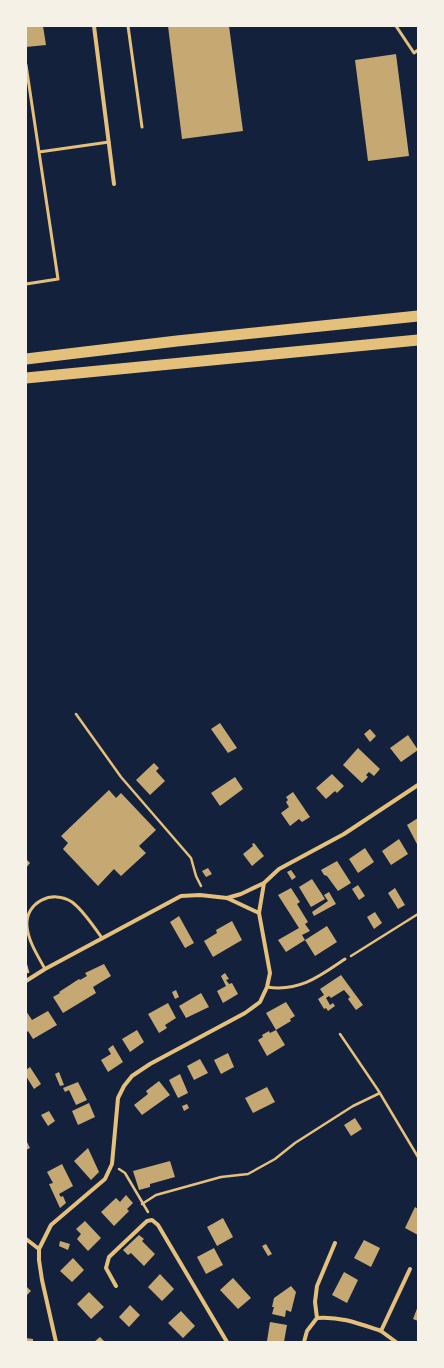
<svg xmlns="http://www.w3.org/2000/svg" width="444" height="1368" font-family="Ubuntu,sans-serif">
	<style>
		.building { fill: #c6a872 }
		.lines { fill: none; stroke-linecap: round; stroke-linejoin: round }
		.path { stroke: #e5c07b; stroke-width: 2.5 }
		.service { stroke: #e5c07b; stroke-width: 3 }
		.minor { stroke: #e5c07b; stroke-width: 4 }
		.trunk { stroke: #e5c07b; stroke-width: 11 }
	</style>
	<rect width="100%" height="100%" fill="#14213d"/>
	<path class="building" d="M26 26H43L46 45 26 47Z
		M168 26H229L243 131 182 139Z
		M396 54 409 156 368 161 355 60Z
		M220 723 237 748 228 753 211 729Z
		M370 729 376 736 370 742 364 734Z
		M408 735 418 750 401 762 390 748Z
		M358 748 380 769 374 776 369 772 366 775 368 777 362 783 343 765Z
		M154 763 159 768 156 771 165 781 150 795 136 780Z
		M332 774 344 786 337 793 335 791 326 799 316 788Z
		M235 777 243 789 220 806 211 793Z
		M109 790 116 798 121 793 156 830 139 846 146 853 121 876 114 869 98 886 63 849 68 843 61 836Z
		M293 792 310 817 302 822 299 819 290 826 281 813 289 807 286 802 288 800 286 797Z
		M418 818V846L407 825Z
		M399 839 408 854 391 865 382 851Z
		M254 843 264 856 252 866 243 854 253 846 252 844Z
		M365 848 374 862 358 873 349 859Z
		M26 859 30 863 26 868Z
		M337 861 351 883 338 891 327 876 324 875 321 870Z
		M208 868 212 874 206 877 202 871Z
		M291 870 296 877 292 880 287 872Z
		M312 879 325 899 311 907 299 887Z
		M358 885 365 896 359 900 352 889Z
		M291 888 300 902 297 904 308 922 305 924 310 931 302 935 305 940 286 952 278 940 299 928 278 895Z
		M395 888 405 905 398 909 388 893Z
		M329 892 336 904 314 916 312 912 328 901 324 895Z
		M375 912 382 923 374 929 367 917Z
		M179 916 194 943 185 948 170 922Z
		M232 921 242 940 213 957 204 941 217 933 216 930Z
		M327 926 337 942 315 956 305 940Z
		M104 964 111 976 93 987 96 993 63 1013 53 997 60 993 59 992 79 979 80 980 87 976 85 973Z
		M225 973 229 979 226 980 229 984 232 983 238 994 223 1003 217 991 226 986 221 976Z
		M341 975 363 1005 356 1010 348 999 350 997 344 990 331 998 329 996 326 998 330 1005 333 1003 335 1006 328 1011 326 1008 324 1009 318 999 324 995 320 989Z
		M176 990 179 997 175 999 172 992Z
		M201 993 209 1007 186 1018 179 1006Z
		M286 1002 295 1016 290 1019 291 1021 276 1030 266 1013Z
		M168 1003 176 1018 165 1025 167 1028 159 1033 148 1014Z
		M26 1011 32 1020 48 1011 57 1025 33 1039 28 1031 26 1033Z
		M137 1030 144 1042 130 1052 122 1039Z
		M276 1030 285 1045 267 1056 258 1040 263 1037 262 1035 269 1031 270 1033Z
		M113 1045 123 1062 108 1072 101 1060 111 1054 108 1049Z
		M228 1053 234 1067 221 1074 214 1060Z
		M200 1059 208 1073 194 1080 187 1066Z
		M30 1067 41 1084 34 1089 26 1076V1070Z
		M59 1072 64 1085 60 1086 55 1074Z
		M180 1074 188 1093 178 1098 169 1080Z
		M159 1081 170 1095 142 1115 134 1105 148 1094 146 1091Z
		M78 1082 87 1100 76 1105 69 1090 65 1092 63 1088Z
		M267 1087 275 1102 253 1113 245 1098Z
		M89 1103 95 1117 78 1125 72 1111Z
		M187 1104 189 1108 184 1111 182 1106Z
		M49 1111 55 1121 48 1126 41 1115Z
		M355 1118 362 1129 351 1136 344 1125Z
		M26 1140 30 1148 26 1150Z
		M88 1148 99 1172 91 1180 74 1161Z
		M170 1161 175 1177 150 1184V1187L139 1190 133 1171Z
		M62 1164 73 1186 59 1194 61 1197 63 1196 66 1203 60 1208 49 1184 53 1183 47 1172Z
		M126 1195 133 1203 127 1209 129 1211 114 1226 101 1212 116 1198 120 1202Z
		M415 1207 418 1209V1235L405 1228Z
		M223 1218 233 1237 217 1246 207 1227Z
		M85 1221 101 1238 88 1251 77 1239 81 1234 76 1229Z
		M139 1235 144 1239 142 1241 155 1254 144 1266 131 1253 128 1255 123 1250Z
		M364 1240 380 1248 371 1267 354 1258Z
		M60 1241 70 1244 68 1250 59 1246Z
		M266 1244 272 1254 268 1256 262 1246Z
		M214 1248 223 1265 206 1274 197 1257Z
		M73 1258 84 1270 72 1282 60 1271Z
		M344 1272 358 1280 347 1303 332 1295Z
		M160 1274 174 1289 162 1301 148 1287Z
		M233 1278 251 1298 238 1309 220 1290Z
		M26 1286 31 1291 26 1296Z
		M291 1286 296 1292 291 1312 286 1310 285 1317 272 1314 274 1307H272L274 1298Z
		M89 1292 104 1307 91 1319 77 1304Z
		M130 1305 140 1315 129 1327 119 1317Z
		M418 1306V1321L413 1319Z
		M181 1311 195 1326 183 1338 168 1323Z
		M270 1322 287 1325 284 1342 267 1341Z
		M100 1337 105 1342H94Z
		M26 1338 33 1339V1342H26Z"/>
	<g class="lines">
		<path class="path" d="M76 714 121 777 191 858 196 876 201 886
			M351 956 418 914
			M26 965 28 972
			M340 1034 378 1090 418 1157
			M119 1169 125 1173 148 1212
			M142 1204 156 1195 221 1177 248 1174 275 1159 295 1143 353 1106 380 1093"/>
		<path class="service" d="M128 26 142 127
			M396 26 414 53 418 50
			M26 65 58 279 26 284
			M39 152 109 142
			M45 969C38 956 28 941 27 926 25 902 53 889 72 902 84 911 93 926 102 938
			M267 987C300 992 320 976 345 959"/>
		<path class="minor" d="M94 26 114 184
			M227 898 259 913
			M26 981 45 969 181 896 200 895 227 898 241 894 264 883
			M26 1239 39 1249
			M116 1286 106 1268 109 1257 147 1221 152 1220 158 1225 227 1342
			M317 1318C340 1316 360 1324 381 1331
			M56 1342 42 1280 39 1260V1249L51 1225 105 1179 112 1164 118 1098 124 1086 132 1076 150 1064 245 1013 260 1002 267 987 270 973 259 913 264 883 279 869 344 834 418 785
			M304 1342 307 1331 317 1318 315 1302 317 1286 335 1243
			M396 1342 381 1331 410 1269"/>
		<path class="trunk" d="M26 359 177 341 418 316
			M26 378 418 340"/>
	</g>
	<rect width="444" height="1368" fill="none" stroke="#f6f1e7" stroke-width="54"/>
</svg>
